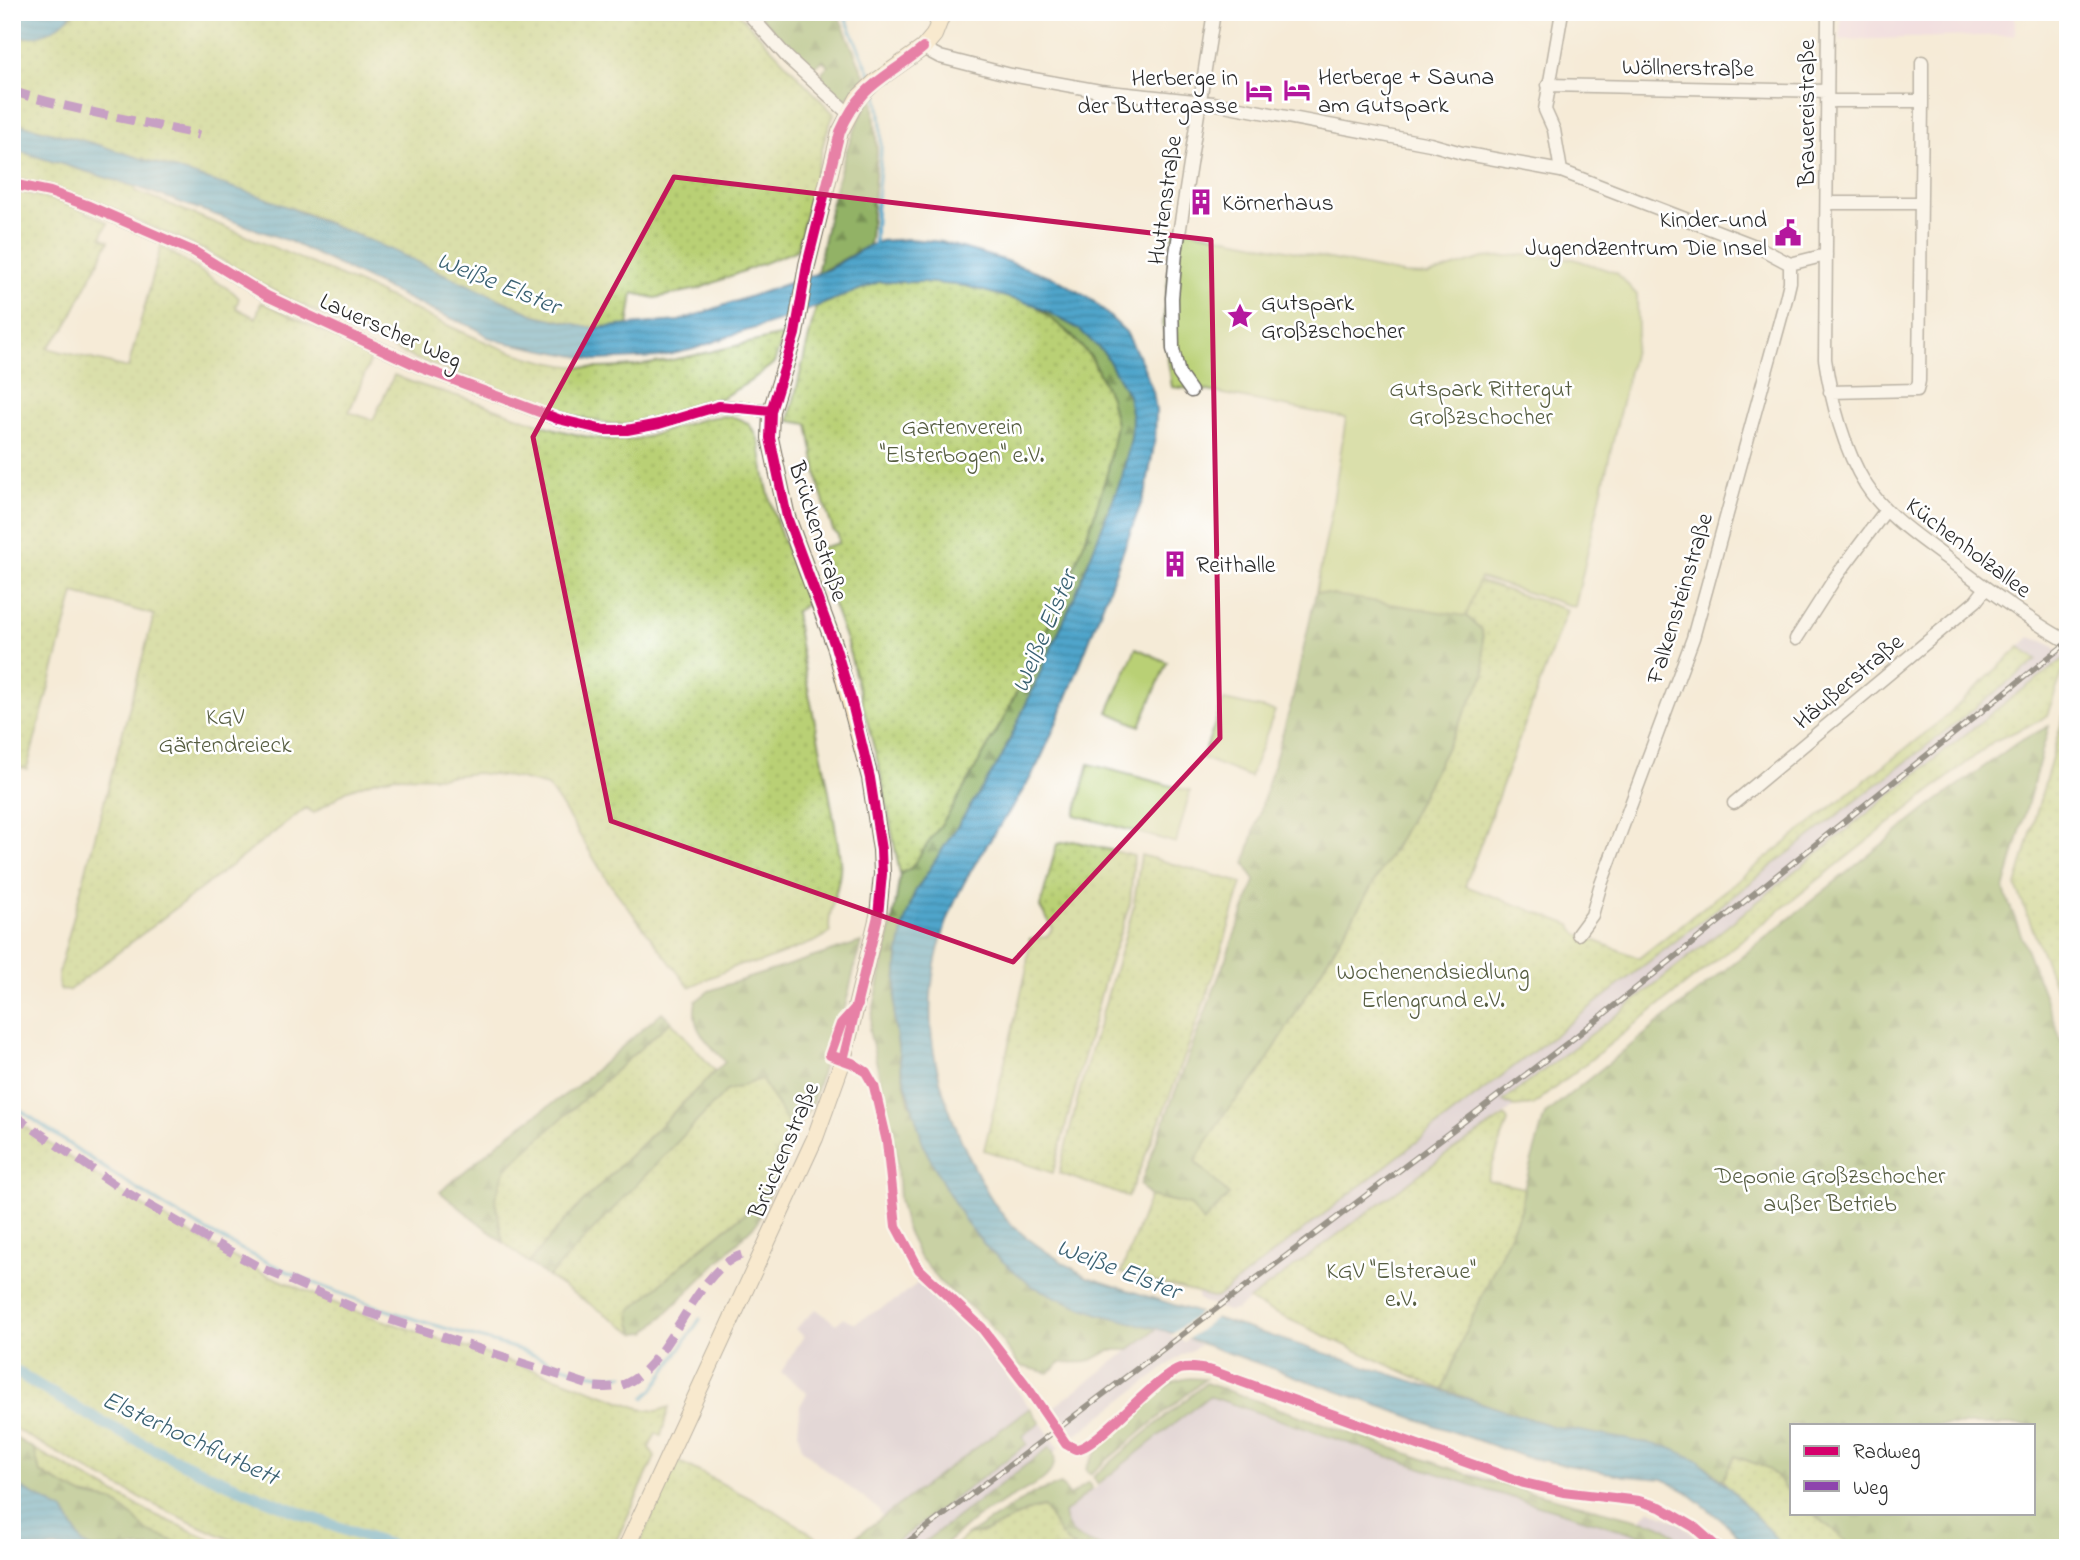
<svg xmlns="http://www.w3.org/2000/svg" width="2080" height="1560" font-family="'Indie Flower',sans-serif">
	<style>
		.built { fill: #edd0e9 }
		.industrial { fill: #ccbed4 }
		.grass { fill: url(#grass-dots); stroke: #727e50; stroke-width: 2 }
		.forest { fill: url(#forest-firs); stroke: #5e6e48; stroke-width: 2 }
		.park { fill: #b9d075; stroke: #727e50; stroke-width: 2 }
		.water { fill: url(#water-rules); stroke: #3d687b; stroke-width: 2 }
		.pier { fill: #f5ebd7 }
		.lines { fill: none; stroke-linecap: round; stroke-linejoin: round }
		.stream { stroke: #4fa5cb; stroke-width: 3.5 }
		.canal { stroke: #4fa5cb; stroke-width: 12 }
		.street-casing { stroke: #726e67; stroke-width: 15 }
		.secondary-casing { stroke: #726e67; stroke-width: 18 }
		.street { stroke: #fff; stroke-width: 12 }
		.secondary { stroke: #fbe7c3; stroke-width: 16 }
		.rail-casing { stroke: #2b2b2b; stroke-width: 6 }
		.rail { stroke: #fff; stroke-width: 3.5; stroke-dasharray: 10; stroke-linecap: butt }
		.quiet { stroke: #8e44ad; stroke-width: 9; stroke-dasharray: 18 9; stroke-linecap: butt }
		.cycleway-casing { stroke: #fff; stroke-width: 15 }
		.cycleway { stroke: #d6006c; stroke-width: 10 }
		.marked { fill: none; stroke: #c2185b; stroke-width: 5; stroke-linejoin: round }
		.labels { text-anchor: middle; stroke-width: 5; stroke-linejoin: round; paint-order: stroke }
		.street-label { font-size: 24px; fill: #2b2b2b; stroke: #fff }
		.poi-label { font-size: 24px; fill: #2b2b2b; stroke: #fff; text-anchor: start }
		.park-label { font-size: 24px; fill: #565d41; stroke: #fff }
		.water-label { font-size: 26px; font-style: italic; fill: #3b6273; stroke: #fff }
	</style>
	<defs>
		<pattern id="grass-dots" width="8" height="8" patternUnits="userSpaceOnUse" patternTransform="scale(1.75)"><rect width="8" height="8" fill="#b9d075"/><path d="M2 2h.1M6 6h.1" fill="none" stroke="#9fb365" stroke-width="1.8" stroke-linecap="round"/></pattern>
		<pattern id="forest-firs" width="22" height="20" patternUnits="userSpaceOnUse" patternTransform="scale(1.75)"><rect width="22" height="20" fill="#92b266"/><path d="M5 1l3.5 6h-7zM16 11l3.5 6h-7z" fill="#779154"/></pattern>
		<pattern id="water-rules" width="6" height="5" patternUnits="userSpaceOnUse" patternTransform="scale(1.75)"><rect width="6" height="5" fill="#4fa5cb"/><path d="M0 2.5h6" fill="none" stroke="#4287a5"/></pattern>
	</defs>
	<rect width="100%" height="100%" fill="#fff"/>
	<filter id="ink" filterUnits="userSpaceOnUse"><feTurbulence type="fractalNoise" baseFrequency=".0143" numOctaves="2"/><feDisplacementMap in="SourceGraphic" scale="14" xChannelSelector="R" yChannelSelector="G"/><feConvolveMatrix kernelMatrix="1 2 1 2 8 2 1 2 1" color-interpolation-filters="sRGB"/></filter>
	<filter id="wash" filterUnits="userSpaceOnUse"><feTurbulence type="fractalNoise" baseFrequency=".00686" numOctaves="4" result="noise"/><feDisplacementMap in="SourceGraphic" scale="28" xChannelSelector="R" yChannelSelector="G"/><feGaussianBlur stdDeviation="1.57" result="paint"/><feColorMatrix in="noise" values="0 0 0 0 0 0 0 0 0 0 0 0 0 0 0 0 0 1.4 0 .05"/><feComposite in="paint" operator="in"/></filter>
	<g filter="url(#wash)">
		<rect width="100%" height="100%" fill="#f5ebd7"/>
		<path class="built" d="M1841 12H2015V35L1840 40Z"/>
		<path class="industrial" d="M2030 637 2051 644 2065 658V666L2047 715 2037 722 1994 741 1533 1105 1514 1107 1236 1310 1227 1311 1198 1300V1293L1650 950 1943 719Z
			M919 1282 977 1334 1059 1448 927 1548H874L891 1535 878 1509 821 1466 802 1448 798 1433 800 1406 807 1393 781 1372 804 1336 795 1329 816 1309 836 1324 843 1318 855 1323 899 1298Z
			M1158 1328 1201 1345 1182 1355 1076 1435 1071 1433 1051 1409Z
			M1208 1396 1465 1483 1469 1472 1517 1489 1640 1520 1649 1509 1679 1522 1707 1548H1077L1057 1519Z"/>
		<path class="grass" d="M77 12H737L834 114 825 137 797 250 698 289 655 298 633 293 628 326 593 328 535 315 303 212 92 143 12 122V36L15 37 68 18Z
			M12 149 136 187 135 191C213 221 290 254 366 287 438 319 515 366 596 368 654 369 726 347 784 335L774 363 749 382 719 399 692 410 669 416 622 425 611 424 576 417 411 357 283 296 206 251 178 238 92 202 12 179Z
			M12 190C46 198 78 205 108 223L101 237 109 241 65 329 47 348 128 368 161 246 233 292 239 298 236 308 256 318 261 302 368 353 369 364 349 412 373 420 394 375C421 388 451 393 480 403 528 419 577 442 629 440 660 439 720 401 747 423 763 437 761 458 765 477 773 521 792 562 807 604L795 612C806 696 830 777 840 860 843 883 825 914 830 933L816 941 759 963 741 964 689 987 607 880 560 803 547 786 516 778 477 773 440 777 396 776 373 781 346 791 314 813 306 808 68 991 61 990 58 984V975L154 615 74 593 27 769 12 765Z
			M878 282H924L966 286 1035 305 1070 334 1092 359 1110 397 1116 424 1108 470 1093 519 1064 594 1003 720 952 809 911 868 900 874 880 771 847 643 813 550 839 543 838 535 833 530 820 490 808 424 789 421 816 307Z
			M1478 581 1567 610 1465 886 1571 925 1578 934 1639 958 1943 719 2020 647 2037 660 1216 1298 1121 1273 1150 1196 1190 1205 1228 1195 1195 1161 1224 1114 1259 1074 1395 847 1485 674 1482 630 1466 616Z
			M2065 658V666L2047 715 2037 722 1994 741 1533 1105 1514 1107 1503 1101 1618 1014 1998 708Z
			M2068 699V1020L2016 886Z
			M1073 841 1134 856 1130 904 1107 971 1053 1173 984 1150 1026 972 1030 939 1046 937 1053 929 1040 907 1057 844Z
			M1141 855 1242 883C1211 991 1173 1094 1128 1197L1059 1173 1083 1078 1133 909Z
			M671 1021 715 1071 566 1219 529 1263 503 1242 495 1198 506 1168Z
			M761 1079 789 1125 756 1205 701 1248 631 1311V1323L635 1333 548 1277 726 1091Z
			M1505 1116 1508 1121 1487 1180 1524 1188 1521 1210 1462 1340 1443 1390 1253 1303 1249 1300 1444 1156Z
			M12 1118 123 1194 207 1243 259 1271 351 1310 550 1375 642 1409 657 1411 669 1407 661 1436 656 1433 649 1448 655 1457 613 1548H252C168 1516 90 1472 12 1427Z
			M34 1449 151 1513 230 1548H193L179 1545 146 1531 136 1519 112 1501 82 1495 40 1473Z
			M1734 1456 1768 1468 1791 1494V1513H1813L1854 1548H1785L1722 1480Z
			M677 1462 684 1464 777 1512 825 1543 823 1548H637Z
			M1044 1507 1061 1535 1077 1548H952L969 1534H980L1032 1510Z"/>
		<path class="forest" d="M756 12H837L865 77 846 99H842L823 80 822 72 828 66 823 60 816 66H807Z
			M873 97 877 151 870 240 868 246 817 274C827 222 842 138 873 97Z
			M1035 305 1079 329 1105 354 1128 395 1132 418 1131 438 1122 477 1074 598 1002 757 915 892 898 958 894 1019 901 1068 909 1102 1058 1298 1099 1314 1158 1328 1128 1350H1110L1088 1362 1059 1363 1049 1373 1020 1366 987 1321 941 1283 918 1255 905 1226 899 1199 896 1150 869 1030 895 907 900 874 911 868 952 809 1003 720 1064 594 1093 519 1108 470 1116 424 1110 397 1092 358 1070 334Z
			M1316 592 1466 616 1482 630 1485 674 1395 847 1259 1074 1224 1114 1195 1161 1229 1195 1203 1222 1190 1205 1150 1196 1140 1185 1255 881 1245 863 1292 701Z
			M2049 726 2004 890 2068 1058V1548H1854L1813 1513H2033V1425H1791V1494L1768 1468 1735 1456 1722 1480 1698 1460 1552 1426 1443 1390 1462 1340 1521 1210 1524 1188 1545 1114 1930 806 2018 742Z
			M861 942 842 1019 827 1054 812 1104 787 1143 778 1175 757 1223 647 1332 635 1333 631 1323 630 1311 701 1248 756 1205 789 1125 761 1079 726 1091 548 1277 529 1263 566 1219 725 1062C708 1040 690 1032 696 1001L709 991 723 986Z
			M662 1012 671 1021 506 1168 495 1198 503 1242 440 1192 509 1134 576 1087Z
			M1190 1378 1205 1379 1090 1474 1086 1469C1094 1448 1148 1399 1169 1385 1175 1381 1182 1379 1190 1378Z
			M1206 1383 1484 1480 1640 1520C1656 1522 1674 1529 1679 1544L1677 1546 1490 1491 1209 1396 1098 1484 1093 1477Z
			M1030 1408 1040 1423 1022 1436 1027 1444 890 1547 869 1544 857 1536Z
			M12 1436 34 1449 40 1473 82 1495 112 1501 136 1519 146 1531 193 1548H91L83 1544 64 1511 12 1483Z
			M1050 1447C1060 1460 1052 1473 1041 1481L977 1517 941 1548H916Z
			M1088 1482 1092 1489 1064 1513C1066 1538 1086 1542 1107 1548 1098 1548 1086 1550 1077 1548 1061 1543 1053 1519 1044 1507 1018 1509 996 1534 969 1534L1032 1494 1061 1484 1070 1496Z"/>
		<path class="park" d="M1174 227 1403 274 1428 275 1483 258 1524 255 1574 259 1617 273 1637 295 1638 332 1575 607 1480 578 1466 616 1316 592 1331 514 1346 418 1203 390 1172 387 1163 326Z
			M1136 648 1167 662 1140 726 1108 712Z
			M1224 700 1275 711 1250 777 1202 758Z
			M1089 764 1190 791 1176 843 1075 815Z"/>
		<path class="water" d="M12 12H73C59 30 36 41 12 36Z
			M12 122 92 143 263 197 376 243 535 315 593 328 679 321 827 270 868 246 881 241 909 239 941 242 1000 259 1055 278 1092 300 1126 332 1142 363 1153 392 1156 411 1155 439 1146 491C1113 576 1083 663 1046 747 1020 807 972 854 949 916 916 1002 930 1074 968 1155 979 1177 995 1210 1013 1226 1035 1246 1061 1261 1087 1277L1552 1426 1668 1447 1698 1460 1731 1489 1785 1548H1749L1730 1527 1687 1492 1663 1479 1625 1476 1525 1457 1166 1331 1099 1314 1058 1298 1032 1286 988 1249 965 1221 945 1187 924 1147 901 1067 894 1019 898 958 904 924 915 892 1002 757 1074 598 1122 477 1131 438 1132 418 1128 395 1105 354 1079 329 1035 305 966 286 924 282H879L782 320 732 335 694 349 659 357 596 360 503 342 488 337 475 328 431 310 289 241 137 187 12 149Z
			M12 1483 64 1511 83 1544 91 1548H12Z"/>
		<path class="pier" d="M1205 1309 1220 1314 1184 1342 1170 1336Z"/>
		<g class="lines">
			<path class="stream" d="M843 12 872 78
				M875 248C873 195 890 140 875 88
				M12 1104C103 1169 202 1236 305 1279 370 1307 439 1327 507 1346 546 1357 583 1380 624 1375
				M644 1398 653 1390 700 1319"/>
			<path class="canal" d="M12 1369C136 1448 258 1501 397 1548"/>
		</g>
	</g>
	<g filter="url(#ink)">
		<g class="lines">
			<g class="street-casing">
				<path id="street" d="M747 12 788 58 848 113
					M1828 12 1825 359C1831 400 1844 450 1866 485 1885 515 1917 536 1945 557 1983 586 2021 615 2063 639
					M923 48 940 57 1011 75 1100 91 1213 103 1430 144 1462 153 1561 171 1758 247 1790 264 1826 255
					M1548 85 1827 91
					M1827 101H1922L1919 381 1917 390 1830 392
					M1922 101V62
					M1561 171 1554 130 1545 110 1562 12
					M12 184 50 192 89 206 195 252 267 296 422 368 558 419 604 430H627L659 424 719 406 771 411
					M1827 203H1921
					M1191 391 1179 374 1173 349 1172 298 1176 253 1214 12
					M1796 639 1835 578 1886 510
					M1734 803 1976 601 1986 588
					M1578 934 1592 915 1600 887 1693 638 1786 299 1790 282V264"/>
			</g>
			<g class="secondary-casing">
				<path id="secondary" d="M626 1548 815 1138 843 1060 878 916 882 874 881 850 870 778 835 646 787 517 770 438 771 411 795 334 807 265 840 132 858 98 875 82 923 48 934 35 943 12"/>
			</g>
			<use href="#street" class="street"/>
			<use href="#secondary" class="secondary"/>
			<g class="rail-casing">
				<path id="rail" d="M900 1548 1569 1042 2068 642"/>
			</g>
			<use href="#rail" class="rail"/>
			<path class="quiet" d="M12 91C73 111 137 120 199 135
				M12 1114 124 1191 209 1240 261 1268 352 1307 595 1387C606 1388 617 1388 627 1383 672 1362 699 1261 746 1254"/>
			<g class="cycleway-casing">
				<path id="cycleway" d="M12 184 50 192 89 206 195 252 267 296 422 368 558 419 604 430H627L659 424 719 406 771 411
					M858 1005 841 1024 830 1055 852 1063 866 1072 874 1086 887 1142 896 1226 919 1269 982 1328 1025 1384 1066 1444C1070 1446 1073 1448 1076 1449 1095 1450 1153 1378 1180 1369 1191 1366 1201 1369 1212 1371L1524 1483 1563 1492 1639 1501 1660 1507 1694 1527 1718 1548
					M843 1060 878 916 882 874 881 850 870 778 851 699 835 646 787 517 770 438 771 411 795 334 807 265 840 132C862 82 885 80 923 48"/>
			</g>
			<use href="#cycleway" class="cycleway"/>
		</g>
	</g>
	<path d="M0 0H2080V1560H0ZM674 177 1211 240 1220 738 1013 962 611 821 533 437Z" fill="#f5ebd7" fill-opacity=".55" fill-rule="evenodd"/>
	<path class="marked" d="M674 177 1211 240 1220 738 1013 962 611 821 533 437Z"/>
	<defs>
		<g id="hotel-bare" transform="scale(2.1)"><path d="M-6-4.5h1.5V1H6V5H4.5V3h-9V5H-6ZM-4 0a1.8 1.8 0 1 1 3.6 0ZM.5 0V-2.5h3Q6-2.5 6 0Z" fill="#b5179e" stroke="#fff" stroke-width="2.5" paint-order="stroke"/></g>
		<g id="building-bare" transform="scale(2.1)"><path d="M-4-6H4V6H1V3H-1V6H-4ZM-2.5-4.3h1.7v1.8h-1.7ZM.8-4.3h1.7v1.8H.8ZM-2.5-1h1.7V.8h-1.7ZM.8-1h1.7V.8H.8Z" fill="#b5179e" stroke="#fff" stroke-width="2.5" paint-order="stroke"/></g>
		<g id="civic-bare" transform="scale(2.1)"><path d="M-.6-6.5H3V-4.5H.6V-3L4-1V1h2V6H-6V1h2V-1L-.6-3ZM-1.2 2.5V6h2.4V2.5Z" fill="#b5179e" stroke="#fff" stroke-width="2.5" paint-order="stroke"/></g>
		<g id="sight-bare" transform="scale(2.1)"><path d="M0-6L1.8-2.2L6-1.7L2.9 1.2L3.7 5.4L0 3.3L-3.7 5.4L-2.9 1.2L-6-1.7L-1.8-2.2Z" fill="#b5179e" stroke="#fff" stroke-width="2.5" paint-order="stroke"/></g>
	</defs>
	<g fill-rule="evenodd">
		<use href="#hotel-bare" x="1297" y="90"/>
		<use href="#hotel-bare" x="1259" y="91"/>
		<use href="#building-bare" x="1201" y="202"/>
		<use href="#civic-bare" x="1788" y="233"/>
		<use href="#sight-bare" x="1240" y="316"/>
		<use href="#building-bare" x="1175" y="564"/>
	</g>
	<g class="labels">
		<g class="street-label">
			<text transform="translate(1688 67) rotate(1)" y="8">Wöllnerstraße</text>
			<text transform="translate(1806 113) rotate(-90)" y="8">Brauereistraße</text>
			<text transform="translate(1164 200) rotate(-82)" y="8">Huttenstraße</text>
			<text transform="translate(391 330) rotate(24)" y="8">Lauerscher Weg</text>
			<text transform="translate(819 531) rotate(72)" y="8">Brückenstraße</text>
			<text transform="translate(1969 547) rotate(37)" y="8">Küchenholzallee</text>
			<text transform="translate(1679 598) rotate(-73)" y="8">Falkensteinstraße</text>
			<text transform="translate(1848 681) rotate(-40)" y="8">Häußerstraße</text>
			<text transform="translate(783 1150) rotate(-67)" y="8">Brückenstraße</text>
		</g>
		<g class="poi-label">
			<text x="1318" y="84">Herberge + Sauna<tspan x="1318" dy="28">am Gutspark</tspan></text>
			<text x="1238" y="85" text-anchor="end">Herberge in<tspan x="1238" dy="28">der Buttergasse</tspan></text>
			<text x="1222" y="210">Körnerhaus</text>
			<text x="1767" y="227" text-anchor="end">Kinder-und<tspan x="1767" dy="28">Jugendzentrum Die Insel</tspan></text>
			<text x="1261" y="310">Gutspark<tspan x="1261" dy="28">Großzschocher</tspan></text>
			<text x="1196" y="572">Reithalle</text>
		</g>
		<g class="park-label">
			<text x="1481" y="396">Gutspark Rittergut<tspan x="1481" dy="28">Großzschocher</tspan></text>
			<text x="962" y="434">Gartenverein<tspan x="962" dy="28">"Elsterbogen" e.V.</tspan></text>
			<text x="225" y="724">KGV<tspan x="225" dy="28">Gärtendreieck</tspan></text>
			<text x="1433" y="979">Wochenendsiedlung<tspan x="1433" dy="28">Erlengrund e.V.</tspan></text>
			<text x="1830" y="1183">Deponie Großzschocher<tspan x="1830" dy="28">außer Betrieb</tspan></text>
			<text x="1401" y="1278">KGV "Elsteraue"<tspan x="1401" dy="28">e.V.</tspan></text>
		</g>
		<g class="water-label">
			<text transform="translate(499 282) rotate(22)" y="9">Weiße Elster</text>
			<text transform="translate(1043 631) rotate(-67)" y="9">Weiße Elster</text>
			<text transform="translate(1119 1268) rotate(21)" y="9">Weiße Elster</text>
			<text transform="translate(191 1437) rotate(25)" y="9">Elsterhochflutbett</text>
		</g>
	</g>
	<rect width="2080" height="1560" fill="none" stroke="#fff" stroke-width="42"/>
	<rect x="1790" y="1424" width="245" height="91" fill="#ffffff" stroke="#aaaaaa" stroke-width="2"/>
	<rect x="1804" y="1446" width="35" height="10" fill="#d6006c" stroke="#aaaaaa" stroke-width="2"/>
	<text x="1853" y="1458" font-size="21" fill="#2b2b2b">Radweg</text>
	<rect x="1804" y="1481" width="35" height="10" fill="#8e44ad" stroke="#aaaaaa" stroke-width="2"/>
	<text x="1853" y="1494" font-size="21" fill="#2b2b2b">Weg</text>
</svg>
